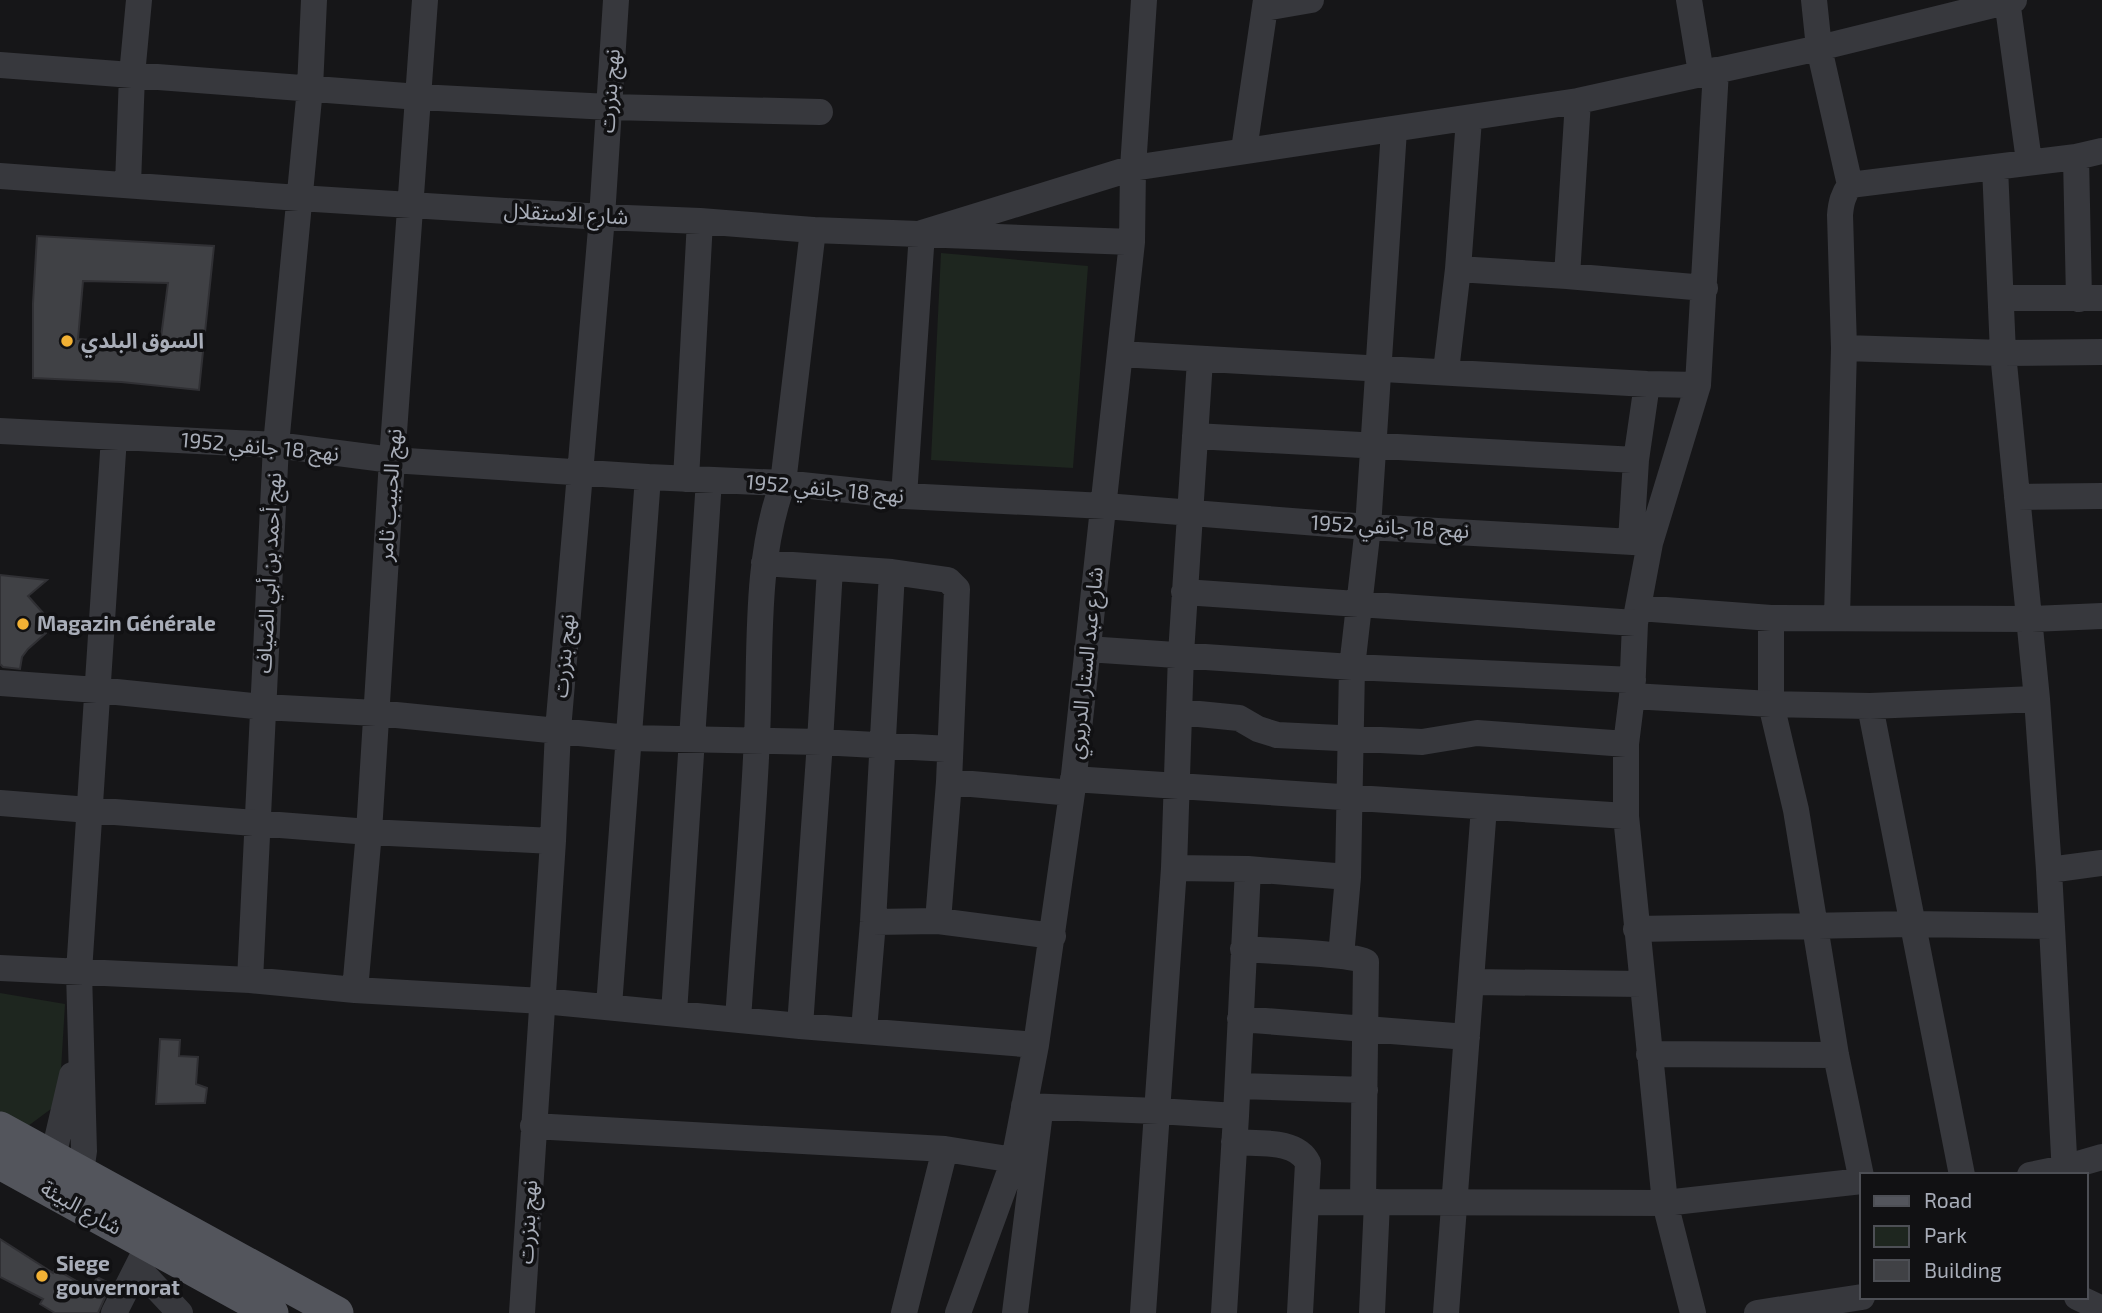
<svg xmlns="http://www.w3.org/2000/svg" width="2102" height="1313" font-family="'Exo 2','Noto Sans Arabic',sans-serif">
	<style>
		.green { fill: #1e261f }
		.building { fill: #404145; stroke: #303034; stroke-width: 2; fill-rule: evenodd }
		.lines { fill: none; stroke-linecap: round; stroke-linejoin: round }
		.minor { stroke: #37383d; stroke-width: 26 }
		.major { stroke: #53555c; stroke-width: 33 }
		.poi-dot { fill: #f2b134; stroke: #111113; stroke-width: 2.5 }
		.labels { text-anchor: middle; stroke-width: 7; stroke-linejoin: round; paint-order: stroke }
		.street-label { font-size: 21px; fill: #a8adb8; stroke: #111113 }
		.poi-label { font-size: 21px; font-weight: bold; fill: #a8adb8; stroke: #111113; text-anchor: start }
	</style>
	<rect width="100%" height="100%" fill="#161618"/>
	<path class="green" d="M941 253 1088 266 1073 468 931 460Z
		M0 993 65 1004 59 1103 24 1129 0 1117Z"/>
	<path class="building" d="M37 236 214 246 199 390 121 382 33 378V303ZM83 281 168 283 160 345 78 339Z
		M0 575 47 580 28 596 44 614 46 633 28 649 22 657 20 669 3 667 0 664Z
		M160 1039 180 1040 179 1056 198 1057 196 1084 207 1088 205 1103 156 1104Z
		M0 1239 53 1273 55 1269 91 1289 97 1277 111 1284 98 1313H55L40 1304 43 1299 0 1277Z"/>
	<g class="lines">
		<path class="minor" d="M1689 0 1701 73
			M1814 0 1819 48 1850 185
			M2007 0 2029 161
			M1265 8 1311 0
			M0 65 419 97 609 107 820 112
			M1244 150 1266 0
			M2076 157 2079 299
			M1995 167 2003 353 2037 699 2049 870 2065 1175
			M0 176 299 198 602 217 700 221 813 230 1132 242
			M128 184 132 75 139 0
			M1458 269 1567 276 1705 288
			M1567 276 1578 101
			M2002 298H2102
			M1844 348 2003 353 2102 352
			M1120 354 1647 384 1698 385
			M1446 371 1458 269 1469 119
			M0 431 276 445 392 460 648 477 783 483 904 496 1105 506 1368 527 1650 543
			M1195 436 1636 460
			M686 479 700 221
			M904 496 922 233 1133 168 1578 101 1819 48 2014 0
			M2017 497 2102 496
			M1631 541 1636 460 1647 384
			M764 563 892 572 948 580 957 589 949 782 938 921
			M1184 592 1635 623
			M1639 608 1771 618 2031 619 2102 616
			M1837 617 1844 348 1840 215C1841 203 1843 195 1850 185L2076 157 2102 151
			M1771 618V704L1796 810 1836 1055 1862 1181
			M1087 649 1352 667 1633 680
			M0 683 97 690 263 707 376 713 629 738 820 742 950 749
			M1632 696 1771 704 1870 706 2037 699
			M1870 706 1962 1175
			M1179 712 1239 718 1258 729 1277 735 1422 742 1477 733 1626 744
			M1073 779 1626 816
			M949 782 1072 793
			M0 803 369 832 553 841
			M1174 868 1248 869 1348 877
			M2049 870 2102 863
			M873 922 938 921 1053 936
			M1636 929 1911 924 2052 926
			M1243 949C1265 951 1353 953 1366 962L1363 1202
			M1341 956 1348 877 1352 667 1368 527 1394 130
			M0 968 250 980 355 990 543 1001 800 1026 1036 1045
			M250 980 276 445 310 88 314 0
			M1473 982 1642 984
			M355 990 369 832 392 460 425 0
			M609 1006 648 477
			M674 1013 709 480
			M1240 1019 1467 1037
			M738 1020C744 926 753 831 757 737 761 654 754 561 783 483L813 230
			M800 1026 820 742 830 568
			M864 1030 873 922 892 572
			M1649 1054 1836 1055
			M1238 1086 1365 1090
			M1024 1106 1158 1111 1236 1116
			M533 1126 945 1149 1014 1160
			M1234 1142C1258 1144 1297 1139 1308 1163L1300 1313
			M49 1174 72 1075
			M2030 1175 2064 1168 2102 1157
			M74 1188 81 1172 84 1151 79 972 114 437
			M1306 1202 1665 1203 1862 1181
			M138 1268 180 1313
			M2077 1297 2102 1309
			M114 1313 148 1246
			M522 1313 553 841 558 730 602 217 616 0
			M904 1313 945 1149
			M958 1313 1014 1160 1036 1045 1072 793 1132 242 1133 168 1144 0
			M1015 1313 1040 1112
			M1143 1313 1174 868 1181 654 1200 360
			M1224 1313 1236 1116 1248 869
			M1372 1313 1377 1202
			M1446 1313 1484 807
			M1693 1313 1665 1203 1626 816V744L1632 696 1635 623 1650 543 1698 385 1716 70
			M1757 1313 1862 1297"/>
		<path class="major" d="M0 1128 337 1313
			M0 1163 272 1313"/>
	</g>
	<g class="poi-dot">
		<circle cx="67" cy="341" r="7"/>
		<circle cx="23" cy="624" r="7"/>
		<circle cx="42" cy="1276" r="7"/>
	</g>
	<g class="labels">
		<g class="street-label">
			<text transform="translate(610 91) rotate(-86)" y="7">نهج بنزرت</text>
			<text transform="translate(566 214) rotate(3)" y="7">شارع الاستقلال</text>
			<text transform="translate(260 447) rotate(5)" y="7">نهج 18 جانفي 1952</text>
			<text transform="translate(825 489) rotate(5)" y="7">نهج 18 جانفي 1952</text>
			<text transform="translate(390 495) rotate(-86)" y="7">نهج الحبيب ثامر</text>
			<text transform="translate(1390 527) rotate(3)" y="7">نهج 18 جانفي 1952</text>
			<text transform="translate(269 573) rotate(-87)" y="7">نهج أحمد بن أبي الضياف</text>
			<text transform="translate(564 656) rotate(-85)" y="7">نهج بنزرت</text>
			<text transform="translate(1086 663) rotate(-84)" y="7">شارع عبد الستار الدريري</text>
			<text transform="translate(81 1208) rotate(29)" y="7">شارع البيئة</text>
			<text transform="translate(528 1222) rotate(-87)" y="7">نهج بنزرت</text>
		</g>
		<g class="poi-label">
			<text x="81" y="348">السوق البلدي</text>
			<text x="37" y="631">Magazin Générale</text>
			<text x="56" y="1271">Siege<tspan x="56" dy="24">gouvernorat</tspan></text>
		</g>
	</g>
	<rect x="1860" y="1173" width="228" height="126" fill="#111113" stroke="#4d4f55" stroke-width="2"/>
	<rect x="1874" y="1196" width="35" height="10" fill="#53555c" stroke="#4d4f55" stroke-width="2"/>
	<text x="1924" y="1208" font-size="21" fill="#a8adb8">Road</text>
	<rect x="1874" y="1226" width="35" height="21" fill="#1e261f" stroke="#4d4f55" stroke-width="2"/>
	<text x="1924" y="1243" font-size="21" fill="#a8adb8">Park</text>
	<rect x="1874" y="1260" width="35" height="21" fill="#404145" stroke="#4d4f55" stroke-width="2"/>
	<text x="1924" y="1278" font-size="21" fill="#a8adb8">Building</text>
</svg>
